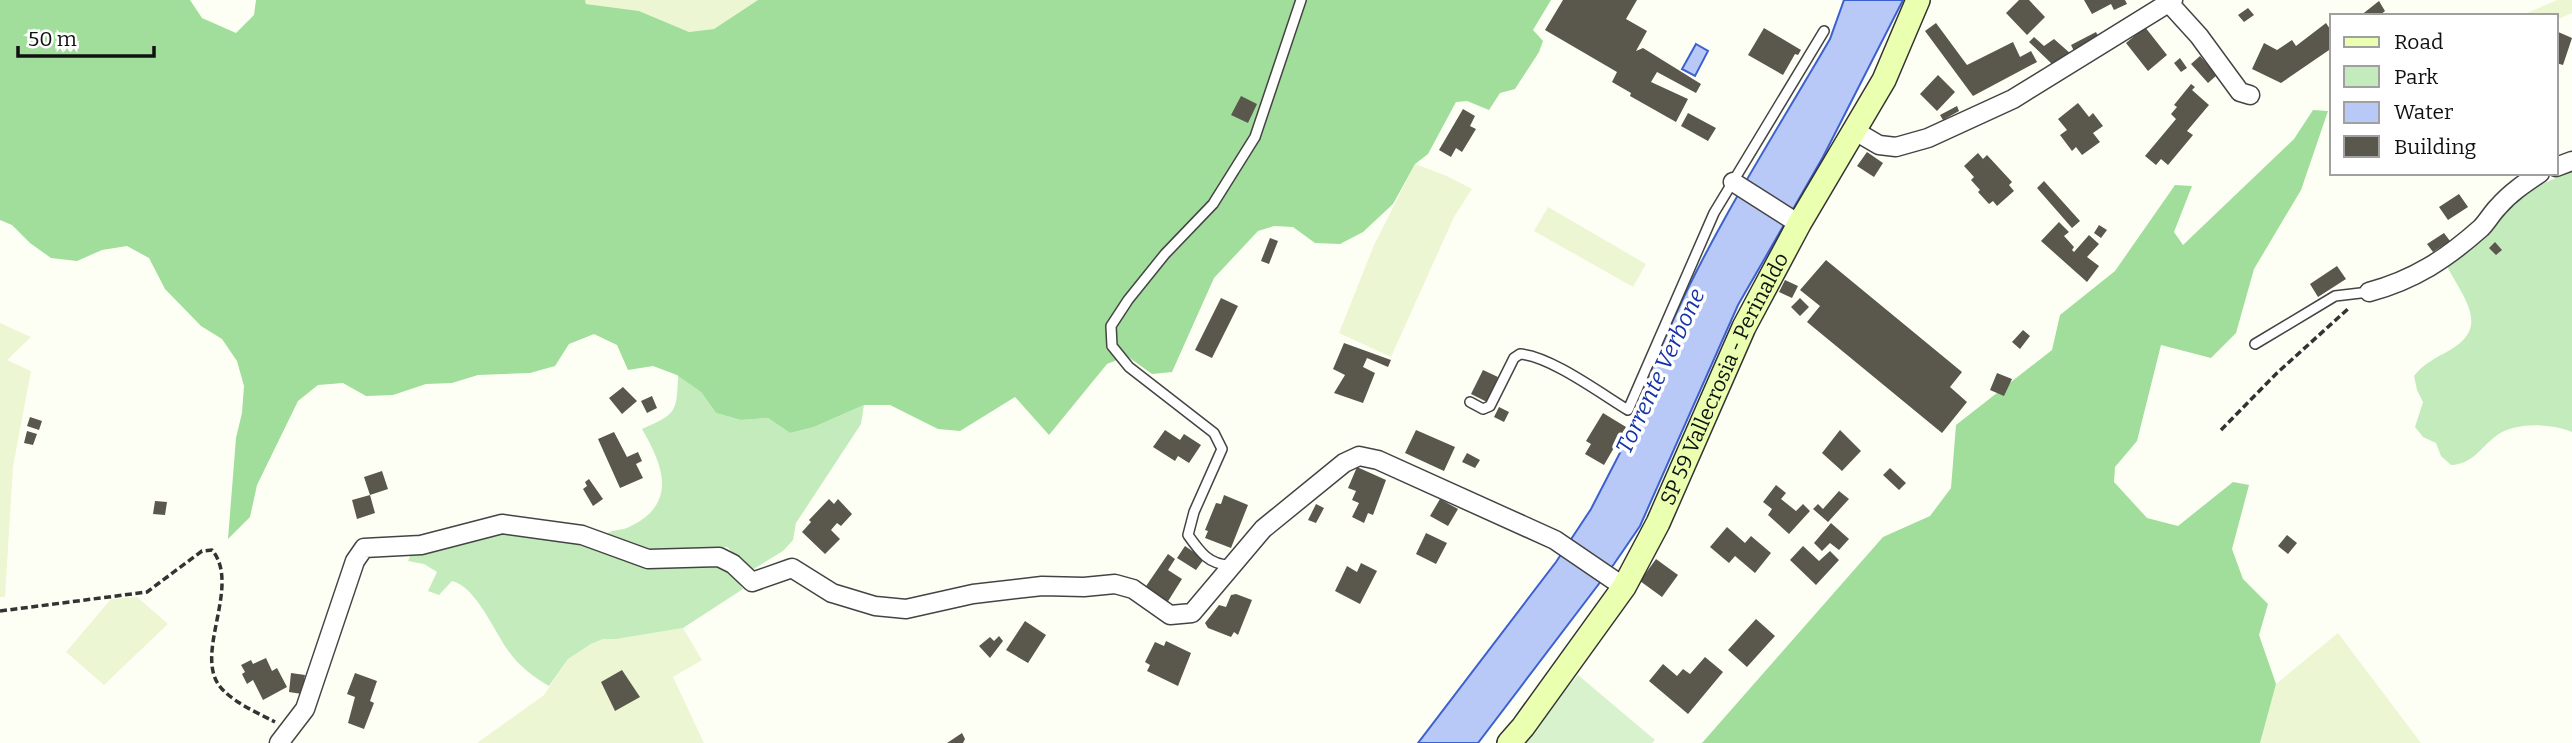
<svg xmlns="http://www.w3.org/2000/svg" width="2572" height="743" font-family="Bitter,serif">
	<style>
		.farmland { fill: #edf6d3 }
		.green { fill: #c4ebbc }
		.forest { fill: #a1dd9b }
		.pitch { fill: #d9f2ce }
		.water { fill: #b8c9f8; stroke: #3d60d1; stroke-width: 2 }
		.building { fill: #5a574d }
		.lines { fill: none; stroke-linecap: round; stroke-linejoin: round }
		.lane-casing { stroke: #444; stroke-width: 12 }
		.street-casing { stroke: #444; stroke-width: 21 }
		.secondary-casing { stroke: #333; stroke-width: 26 }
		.path { stroke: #333; stroke-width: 3.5; stroke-dasharray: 7 3.5; stroke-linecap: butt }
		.lane { stroke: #fff; stroke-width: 9 }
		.street { stroke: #fff; stroke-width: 18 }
		.secondary { stroke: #ebffb0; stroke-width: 23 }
		.labels { text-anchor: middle; stroke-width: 7; stroke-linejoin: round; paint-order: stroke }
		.street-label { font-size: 21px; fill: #111; stroke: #fff }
		.water-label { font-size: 23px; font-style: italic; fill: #1533a7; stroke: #fff }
	</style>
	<rect width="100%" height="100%" fill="#fdfff5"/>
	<path class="farmland" d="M585 0H758L714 29 689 32 639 11 586 4Z
		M2557 0H2572V13L2556 20V16H2520Z
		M1415 164 1447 176 1472 189 1454 217 1391 357 1339 333 1374 245Z
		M1548 207 1646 264 1633 287 1534 231Z
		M0 323 31 337 7 360 31 371 13 467 5 597H0Z
		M137 597 168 624 104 685 66 652 111 599Z
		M683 628 702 660 673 677 704 743H477L544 695 568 659 591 644 603 639H616Z
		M2338 633 2421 743H2260L2276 684Z"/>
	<path class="green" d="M2572 171V432C2552 423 2514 422 2496 436 2480 448 2473 464 2451 465L2441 456 2436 443 2423 437 2415 427 2423 402 2417 390 2414 376C2424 363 2436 358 2450 350 2493 326 2460 294 2446 264L2524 192Z
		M678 375 701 392 716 413 741 420 768 418 790 433 814 427 864 405 861 424 796 523 793 540 783 551 752 570C738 569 737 555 727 547L657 555 607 538 606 534C613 529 623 531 631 526 678 503 663 465 642 429 676 414 677 413 678 375Z
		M517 531 717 563 730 571 743 589 683 628 616 639H603L591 644 568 659 549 686C533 677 517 664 507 649 493 629 476 587 452 581L439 595 428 591 437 572 424 564 408 561 410 556 485 535Z"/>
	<path class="forest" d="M0 0H190L202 18 236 33 254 15 256 0H585L586 4 639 11 689 32 714 29 758 0H1551L1533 30 1543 41 1539 52 1515 89 1500 93 1489 110 1467 101 1456 102 1428 154 1415 164 1393 204 1363 232 1340 244 1315 243 1293 227 1274 226 1258 231 1214 278 1172 372 1152 374 1127 356 1107 364 1049 435 1015 397 960 431 938 429 890 405H864L814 427 790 433 768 418 741 420 716 413 701 392 677 375 653 366 628 370 617 345 594 334 569 344 555 366 530 373 478 375 452 383 426 384 393 395 366 396 343 383 318 385 298 401 257 485 250 517 228 539 236 438 242 413 244 386 237 361 222 339 201 326 165 289 149 258 127 246 102 250 77 261 51 258 30 243 12 225 0 220Z
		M2313 110 2328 111 2301 190 2254 269 2236 333 2211 358 2161 345 2137 441 2115 467 2114 482 2147 518 2178 526 2233 482 2249 485 2232 549 2243 579 2268 604 2259 635 2276 684 2260 743H1702L1883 537 1930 516 1951 488 1956 425 2052 350 2060 315 2115 271 2175 185 2192 186 2174 232 2183 245 2294 139Z"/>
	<path class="pitch" d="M1578 675 1655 740 1652 743H1520Z"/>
	<path class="water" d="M1844 0H1903L1823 157 1738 305 1640 526 1614 564 1478 743H1418L1556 562 1591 509 1639 416C1643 383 1659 351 1673 320 1717 223 1776 132 1830 39Z
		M1696 44 1708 51 1695 76 1682 69Z"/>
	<path class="building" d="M1563 0H1637L1626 19 1647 31 1636 51 1643 48 1701 84 1696 93 1657 72 1651 82 1688 99 1676 122 1630 96 1631 93 1612 82 1617 72 1545 30Z
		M2019 0H2029L2045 17 2027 35 2006 13Z
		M2084 0H2125L2127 4 2114 10 2111 4 2092 14Z
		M2379 1 2385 11 2379 16H2360Z
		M2248 8 2254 15 2244 22 2238 15Z
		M1936 23 1967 65 2013 42 2020 57 2031 51 2037 62 1973 96 1925 31Z
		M2326 23 2332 32V48L2281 83 2252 69 2264 43 2277 50 2292 40 2296 46Z
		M2145 27 2167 55 2148 71 2126 43Z
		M1764 28 1801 50 1798 55 1795 54 1783 75 1748 55Z
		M2556 31 2572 38 2563 65 2556 63Z
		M2096 32 2099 38 2074 51 2071 45Z
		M2034 37 2044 46 2054 39 2071 54 2052 64 2029 42Z
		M2200 56 2217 75 2208 83 2191 64Z
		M2180 58 2187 68 2181 72 2174 63Z
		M1938 75 1955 92 1937 111 1920 94Z
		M2191 84 2195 87 2192 90 2209 105 2187 131 2193 135 2168 165 2161 159 2156 165 2145 156 2176 119 2171 114 2177 107 2174 105Z
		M1241 96 1257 104 1248 123 1231 115Z
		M2078 103 2089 117 2093 113 2103 126 2093 133 2100 142 2082 155 2076 147 2072 151 2060 135 2067 130 2058 119Z
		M1957 106 1959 111 1943 120 1940 115Z
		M1463 109 1475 116 1470 126 1476 129 1462 152 1456 148 1451 157 1439 150Z
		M1688 113 1716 128 1708 141 1681 126Z
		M1867 152 1883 163 1874 177 1857 166Z
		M1978 153 1983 159 1987 155 2012 182 2009 185 2014 191 1997 206 1993 201 1989 204 1978 192 1980 190 1971 180 1974 177 1964 166Z
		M2044 181 2080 221 2072 228 2037 188Z
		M2459 194 2468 207 2448 220 2439 207Z
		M2059 222 2069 232 2064 236 2074 247 2072 250 2074 252 2089 235 2099 244 2087 257 2099 266 2087 282 2041 241Z
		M2099 225 2107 230 2101 238 2094 233Z
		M2444 233 2450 241 2433 252 2427 244Z
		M1270 238 1278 241 1269 264 1261 261Z
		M2495 242 2502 250 2496 255 2489 248Z
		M1826 260 1962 372 1950 387 1967 402 1942 433 1807 322 1820 306 1800 290Z
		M2337 266 2346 279 2318 297 2310 284Z
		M1785 280 1798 286 1792 298 1779 292Z
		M1221 298 1238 306 1212 358 1195 350Z
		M1800 298 1809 307 1800 316 1791 307Z
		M2023 330 2030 336 2020 349 2012 342Z
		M1344 343 1391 360 1388 367 1367 358 1363 367 1375 373 1363 403 1334 393 1345 375 1333 369Z
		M1483 370 1498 377 1487 402 1471 394Z
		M1997 373 2012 379 2004 396 1990 390Z
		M623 387 637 401 622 414 609 398Z
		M652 396 657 408 647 413 641 401Z
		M1499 407 1509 412 1504 422 1494 417Z
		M1603 413 1626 427 1604 465 1585 454 1591 444 1586 441Z
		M30 417 42 421 39 430 27 426Z
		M1165 430 1180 440 1184 434 1201 445 1189 463 1178 456 1175 461 1153 447Z
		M1416 430 1455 447 1444 471 1405 453Z
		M1840 430 1861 451 1842 471 1822 453Z
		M27 431 37 434 33 445 24 443Z
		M614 432 627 457 638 452 642 461 636 464 643 478 620 488 598 439Z
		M1467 453 1480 460 1475 468 1462 462Z
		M1357 467 1386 480 1373 515 1368 513 1364 523 1352 517 1359 503 1352 500 1356 491 1348 488Z
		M1890 468 1906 483 1899 490 1883 475Z
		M382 471 388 489 370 495 364 477Z
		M589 479 603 499 593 506 583 489 587 486 585 482Z
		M1776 485 1786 493 1781 499 1796 511 1803 504 1810 511 1789 534 1768 515 1772 509 1763 502Z
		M1839 491 1849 499 1828 522 1813 509 1818 504 1823 509Z
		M370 495 375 513 357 519 352 500Z
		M1224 495 1248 505 1231 548 1205 538 1208 531 1205 530 1216 503 1221 504Z
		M829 499 834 504 838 499 852 514 841 526 837 523 831 530 840 539 825 554 802 532 811 522 809 520Z
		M1440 499 1458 509 1448 526 1430 516Z
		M155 501 167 502 165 515 153 514Z
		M1316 504 1324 508 1316 523 1308 520Z
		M1831 523 1849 539 1839 550 1830 543 1822 551 1814 543Z
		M1727 527 1745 543 1751 536 1771 553 1755 573 1735 556 1729 563 1710 547Z
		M1426 533 1447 543 1436 564 1416 554Z
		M2287 535 2297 543 2288 554 2278 546Z
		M1185 546 1204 559 1196 570 1177 558Z
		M1803 546 1819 561 1830 551 1839 560 1816 585 1790 560Z
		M1168 554 1175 559 1168 570 1182 579 1165 606 1142 592Z
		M1656 559 1678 575 1662 597 1640 581Z
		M1361 563 1377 571 1360 604 1335 591 1347 566 1357 572Z
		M1236 594 1252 600 1238 635 1234 632 1231 637 1208 628 1205 623 1219 605 1226 607 1231 595Z
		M1756 619 1775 636 1747 667 1728 650Z
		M1025 621 1046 635 1028 663 1006 650Z
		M999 636 1003 641 990 658 979 646 990 637 994 641Z
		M1166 641 1191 653 1178 686 1147 671 1150 665 1145 662 1155 642 1164 646Z
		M1705 657 1723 672 1688 714 1649 681 1663 664 1677 676 1683 669 1690 674Z
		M266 658 272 671 277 668 287 687 263 700 253 680 247 684 242 674 245 672 241 665 251 660 253 664Z
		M622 670 640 697 615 711 601 682Z
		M291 673 305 675 302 694 289 692Z
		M355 673 377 681 370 701 374 703 364 729 348 723 355 697 347 694Z
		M962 733 965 739 963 743H947Z"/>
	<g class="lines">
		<g class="lane-casing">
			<path id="lane" d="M2255 344 2335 296 2369 292
				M1470 402 1483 409 1490 406 1514 358 1520 354C1550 356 1600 393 1628 410L1714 213 1824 31
				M1230 565C1209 565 1200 552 1188 535L1194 512 1222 449 1214 433 1129 367 1112 346 1111 326 1128 300 1165 254 1213 204 1255 137 1301 0"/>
		</g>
		<g class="street-casing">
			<path id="street" d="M2169 3 2199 36 2240 92 2250 95
				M1855 131 1879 145 1896 147 1928 138 2013 99 2173 0
				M2556 167 2572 161
				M1733 182 1799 224
				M2369 292C2414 280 2446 259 2481 228 2487 222 2492 213 2498 207 2510 193 2525 183 2540 173
				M279 743 305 709 355 561 364 548 421 545 502 524 582 535 648 559 719 557 733 564 752 582 792 568 832 593 875 606 906 609 973 594 1042 586 1084 587 1115 584 1133 589 1170 615 1192 613 1263 529 1344 463 1359 456 1378 460 1555 540 1624 587"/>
		</g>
		<g class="secondary-casing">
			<g id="secondary">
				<path id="s1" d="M1509 743 1523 727 1624 587 1658 523 1744 327 1799 224 1884 80 1918 0"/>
			</g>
		</g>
		<path class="path" d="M2221 430 2277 373 2349 308
			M0 611 147 592 202 551 212 550C243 587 189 659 224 691 237 704 258 713 275 722"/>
		<use href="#lane" class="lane"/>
		<use href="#street" class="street"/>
		<use href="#secondary" class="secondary"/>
	</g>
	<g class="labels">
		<g class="street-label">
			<text dy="7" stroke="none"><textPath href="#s1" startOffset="425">SP 59 Vallecrosia - Perinaldo</textPath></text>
		</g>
		<g class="water-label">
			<text transform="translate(1660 371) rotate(-65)" y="8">Torrente Verbone</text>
		</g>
	</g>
	<rect x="2330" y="14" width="228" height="161" fill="#ffffff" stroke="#a0a0a0" stroke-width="2"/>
	<rect x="2344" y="37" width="35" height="10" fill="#ebffb0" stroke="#a0a0a0" stroke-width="2"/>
	<text x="2394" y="49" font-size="21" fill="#111111">Road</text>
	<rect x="2344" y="66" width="35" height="21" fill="#c4ebbc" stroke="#a0a0a0" stroke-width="2"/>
	<text x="2394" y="84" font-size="21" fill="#111111">Park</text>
	<rect x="2344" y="102" width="35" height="21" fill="#b8c9f8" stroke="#a0a0a0" stroke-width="2"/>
	<text x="2394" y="119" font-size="21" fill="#111111">Water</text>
	<rect x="2344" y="136" width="35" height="21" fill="#5a574d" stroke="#a0a0a0" stroke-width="2"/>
	<text x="2394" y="154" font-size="21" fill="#111111">Building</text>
	<path d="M18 46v10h136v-10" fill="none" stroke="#111111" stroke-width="3.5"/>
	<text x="28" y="46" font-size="21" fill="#111111" stroke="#ffffff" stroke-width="5" paint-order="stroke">50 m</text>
</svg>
